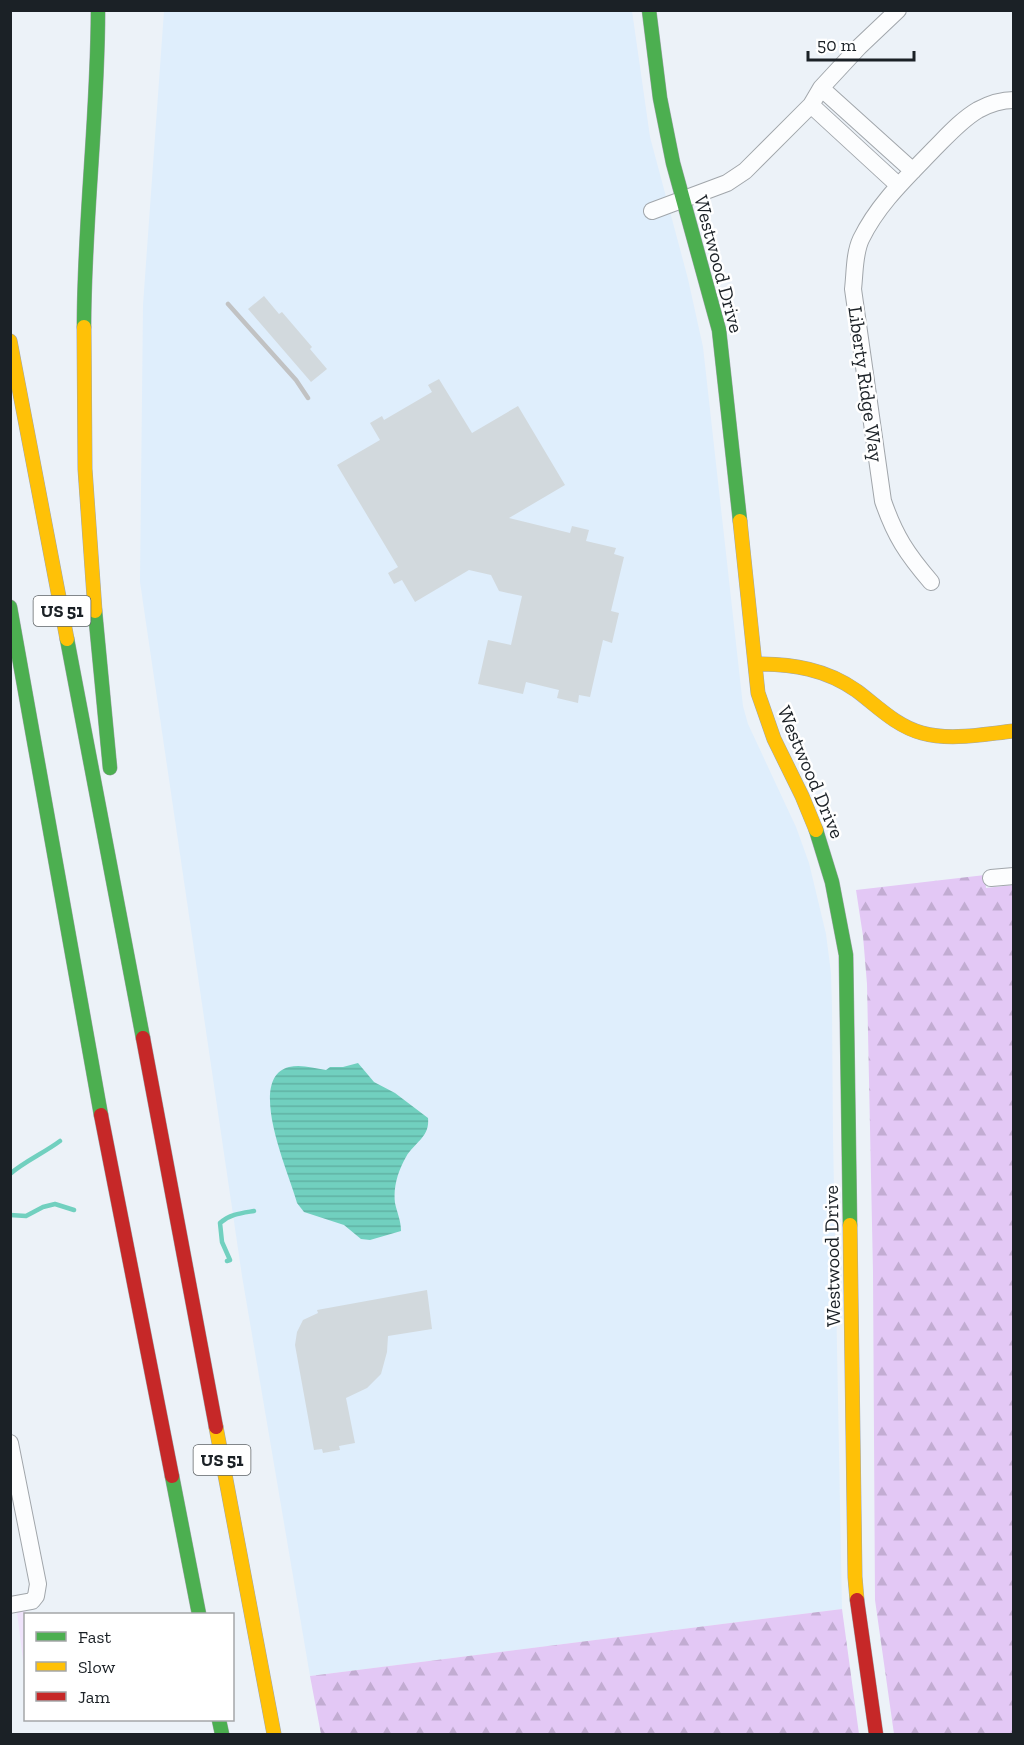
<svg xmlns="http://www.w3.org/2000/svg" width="1024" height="1745" font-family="'Zilla Slab',serif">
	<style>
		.built { fill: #dfeefc }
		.forest { fill: url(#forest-firs) }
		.green { fill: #efe3fb }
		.water { fill: url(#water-rules) }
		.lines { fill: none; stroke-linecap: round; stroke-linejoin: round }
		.stream { stroke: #71d0bf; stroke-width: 4.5 }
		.building { fill: #d2d9dd }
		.street-casing { stroke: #a1a6ab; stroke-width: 18 }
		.fast-casing { stroke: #a1a6ab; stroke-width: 15 }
		.slow-casing { stroke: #a1a6ab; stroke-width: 15 }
		.jam-casing { stroke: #a1a6ab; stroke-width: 15 }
		.street { stroke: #fcfdfe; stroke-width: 16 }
		.fast { stroke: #4caf50; stroke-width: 14 }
		.slow { stroke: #ffc107; stroke-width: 14 }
		.jam { stroke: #c62828; stroke-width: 14 }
		.rail { stroke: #c1c2c3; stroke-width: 4.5 }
		.labels { text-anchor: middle; stroke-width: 5; stroke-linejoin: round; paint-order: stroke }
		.shield { fill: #fff; stroke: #5f6467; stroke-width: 1.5 }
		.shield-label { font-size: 18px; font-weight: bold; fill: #1b2126 }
		.street-label { font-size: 20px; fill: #1b2126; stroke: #fff }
	</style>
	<defs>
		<pattern id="forest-firs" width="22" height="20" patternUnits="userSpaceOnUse" patternTransform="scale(1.5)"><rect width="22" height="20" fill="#e3c8f5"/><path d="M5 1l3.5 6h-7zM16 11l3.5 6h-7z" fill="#c2acd2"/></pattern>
		<pattern id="water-rules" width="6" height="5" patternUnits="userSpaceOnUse" patternTransform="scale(1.5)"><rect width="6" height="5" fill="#71d0bf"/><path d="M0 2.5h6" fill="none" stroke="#61b2a4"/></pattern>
	</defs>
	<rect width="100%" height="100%" fill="#ecf2f8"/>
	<path class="built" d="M164 11H632L650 137 688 279 703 347 743 706 748 724 796 827 809 863 826 934 831 973 832 1008 833 1137 842 1609 310 1676 242 1276 140 582 143 305Z"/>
	<path class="forest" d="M985 875 986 888 1013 885V1734H894L875 1600 873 1272 867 984 863 936 856 890Z
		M842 1609 859 1734H321L310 1676Z"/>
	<path class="green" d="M24 1603 26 1614 25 1676 16 1604Z"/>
	<path class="water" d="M358 1063 374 1082 395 1093 428 1118C430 1137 415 1142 406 1157 398 1171 393 1187 395 1203 397 1213 401 1220 401 1231L370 1240 361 1239 344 1225 304 1212 297 1203C290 1175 245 1078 289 1067 301 1064 313 1068 326 1070L330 1067H343Z"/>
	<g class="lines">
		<path class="stream" d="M10 1174C25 1161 44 1153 60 1141
			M10 1215 26 1216 43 1207 55 1204 74 1210
			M227 1261 230 1260 222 1242 220 1223C230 1214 242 1213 254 1211"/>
	</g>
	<path class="building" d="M264 296 279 314 282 312 312 347 310 349 327 369 311 382 248 309Z
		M439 379 472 433 518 406 565 485 509 518 570 533 572 526 589 530 586 541 616 548 614 554 624 557 611 611 619 613 612 643 603 640 590 697 579 695 578 703 557 698 559 690 526 682 523 694 478 684 488 640 511 645 522 596 499 591 491 575 469 570 415 602 402 580 394 584 388 573 398 567 337 465 380 440 370 423 382 416 384 420 432 392 428 385Z
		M427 1290 432 1329 388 1336 387 1352 381 1374 367 1388 346 1398 355 1443 339 1446 340 1450 323 1453 322 1449 314 1450 295 1345 297 1332 303 1320 318 1313 317 1310Z"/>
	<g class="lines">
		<g class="street-casing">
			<path id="street" d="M821 88 913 171
				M811 105 898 185
				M652 211 727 183 745 171 811 105 821 88 859 47 898 10
				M931 582C907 554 895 536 883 501L853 289C855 273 854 254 861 239 878 204 906 178 933 150 947 136 961 120 978 110 989 104 1002 100 1014 100
				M991 878 1014 876
				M10 1443 38 1584 36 1596 32 1601 10 1605"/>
		</g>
		<g class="fast-casing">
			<path id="fast" d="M649 10 660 98 673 163 719 330 740 521
				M84 327C84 221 98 116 98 10
				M10 607 101 1115
				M95 611 110 768
				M67 639 143 1038
				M816 830 832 882 846 955 850 1225
				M172 1476 199 1614
				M219 1720 222 1734"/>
		</g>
		<g class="slow-casing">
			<path id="slow" d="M84 327 85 469 95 611
				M10 341 67 639
				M740 521 758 693 774 739 802 796 816 830
				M756 664C793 664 826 669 857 691 877 706 896 726 922 733 951 741 984 734 1014 731
				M850 1225 855 1577 857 1600
				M216 1427 274 1734"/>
		</g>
		<g class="jam-casing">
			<path id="jam" d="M143 1038 216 1427
				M101 1115 172 1476
				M857 1600 876 1734"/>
		</g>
		<use href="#street" class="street"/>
		<use href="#fast" class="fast"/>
		<use href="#slow" class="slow"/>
		<use href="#jam" class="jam"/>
		<path class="rail" d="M228 304 296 380 308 398"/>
	</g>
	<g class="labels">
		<g class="shield">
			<rect x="33.5" y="596" width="57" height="30" rx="4.5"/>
			<rect x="193.5" y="1445" width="57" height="30" rx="4.5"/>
		</g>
		<g class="shield-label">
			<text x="62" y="617">US 51</text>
			<text x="222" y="1466">US 51</text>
		</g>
		<g class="street-label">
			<text transform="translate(719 264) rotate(75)" y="7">Westwood Drive</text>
			<text transform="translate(866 384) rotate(82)" y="7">Liberty Ridge Way</text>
			<text transform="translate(811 772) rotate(67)" y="7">Westwood Drive</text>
			<text transform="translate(832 1256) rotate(-91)" y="7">Westwood Drive</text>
		</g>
	</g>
	<rect width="1024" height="1745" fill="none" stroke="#1b2126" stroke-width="24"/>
	<rect x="24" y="1613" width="210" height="108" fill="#ffffff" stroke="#a4a6a8" stroke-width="1.5"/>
	<rect x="36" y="1632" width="30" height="9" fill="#4caf50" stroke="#a4a6a8" stroke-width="1.5"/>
	<text x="78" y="1643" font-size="18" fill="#1b2126">Fast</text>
	<rect x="36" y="1662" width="30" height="9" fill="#ffc107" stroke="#a4a6a8" stroke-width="1.5"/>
	<text x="78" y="1673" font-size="18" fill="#1b2126">Slow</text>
	<rect x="36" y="1692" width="30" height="9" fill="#c62828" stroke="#a4a6a8" stroke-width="1.5"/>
	<text x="78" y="1703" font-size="18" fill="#1b2126">Jam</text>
	<path d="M808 51v9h106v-9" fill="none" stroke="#1b2126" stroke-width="3"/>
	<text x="817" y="51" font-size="18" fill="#1b2126" stroke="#ffffff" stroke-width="4.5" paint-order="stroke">50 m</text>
</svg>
